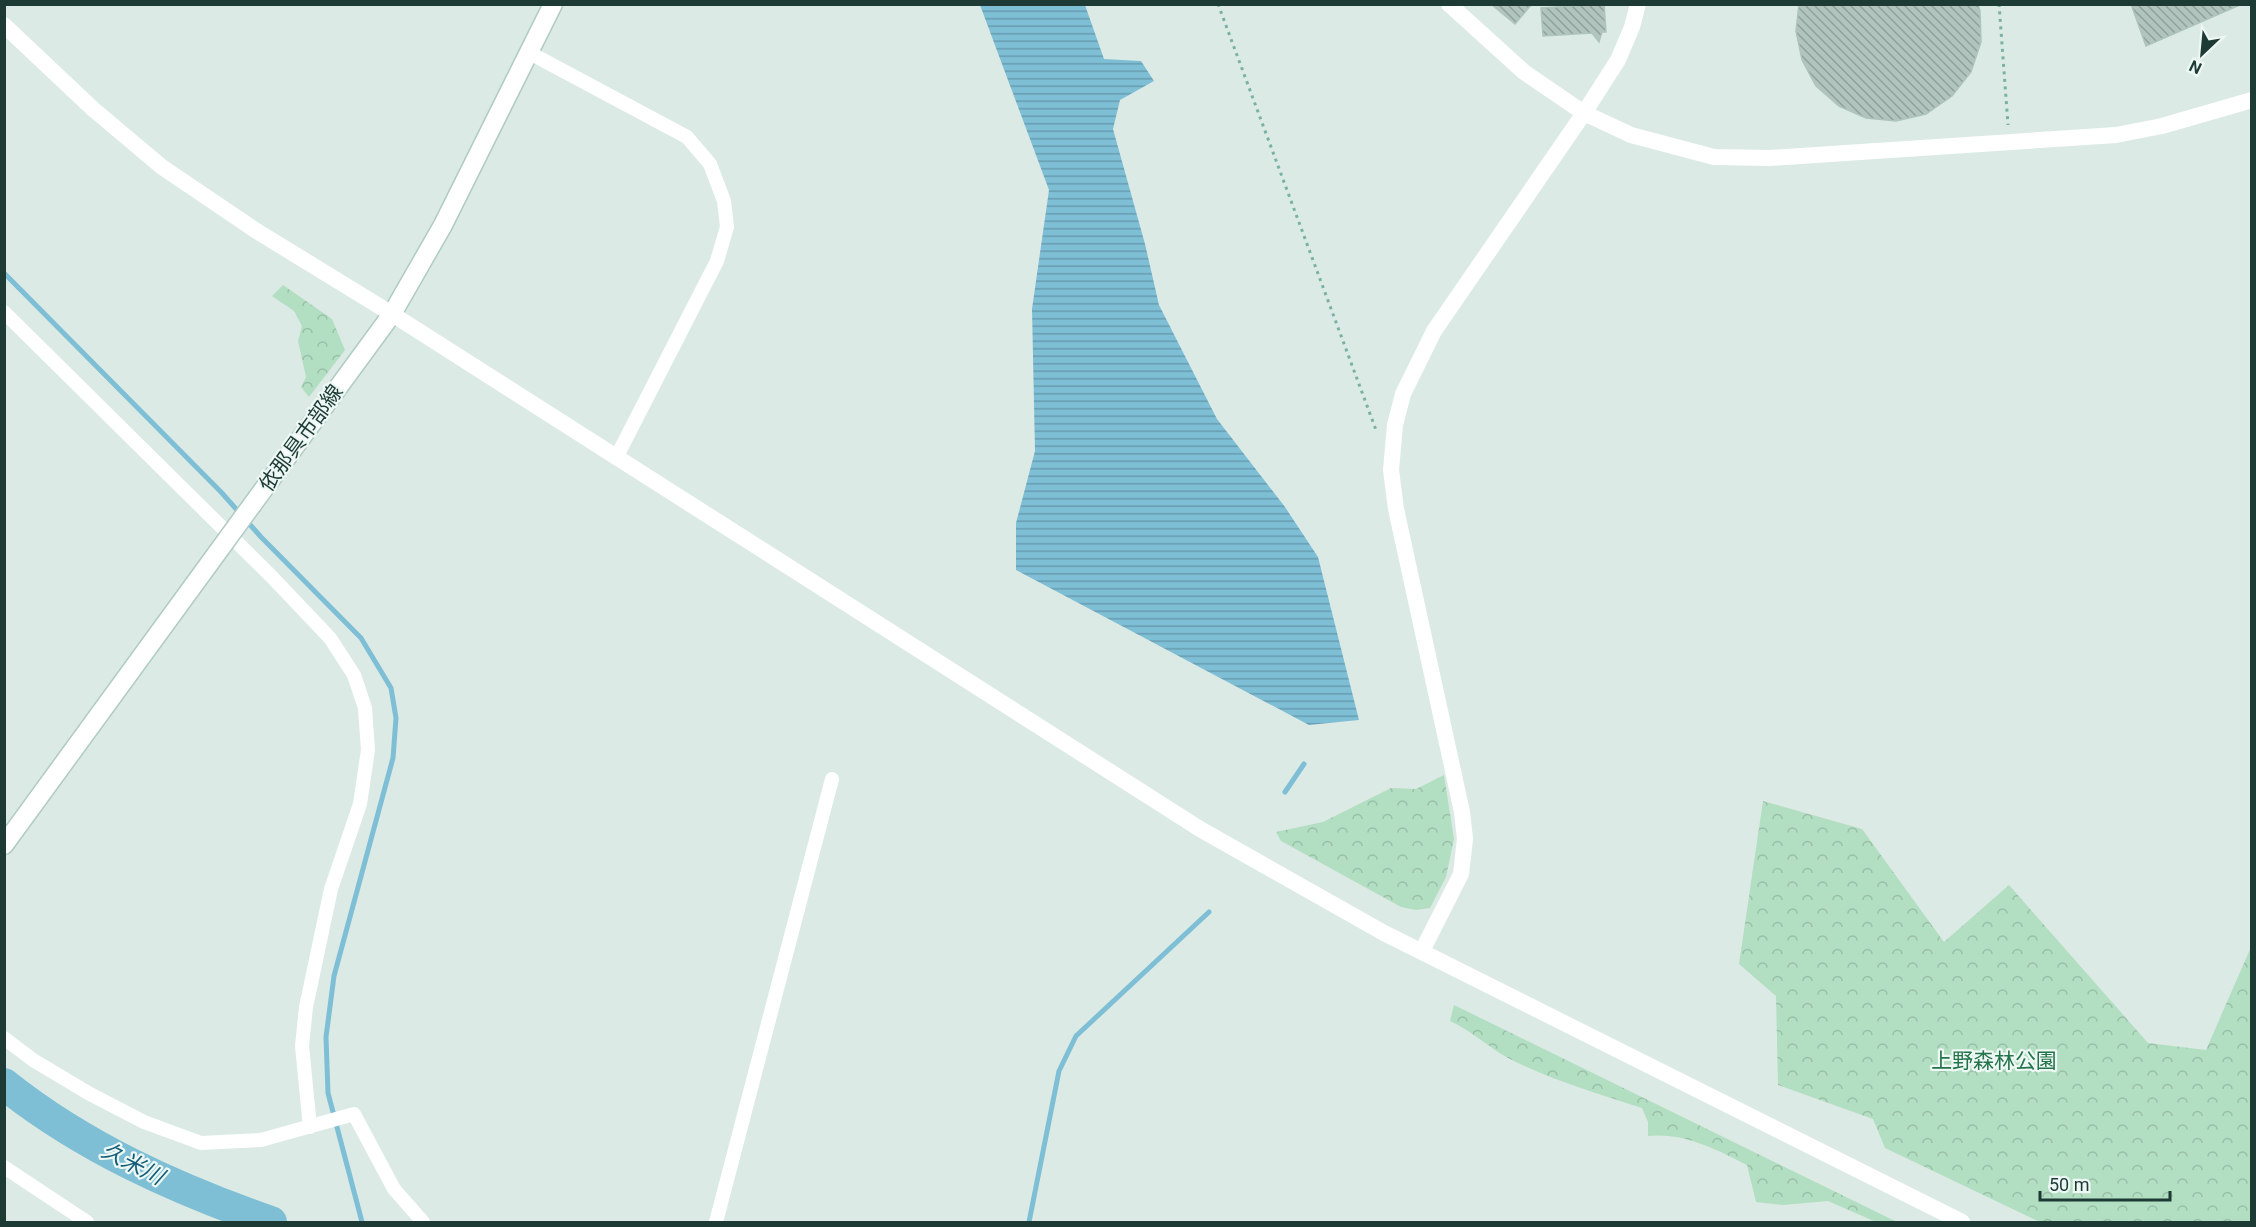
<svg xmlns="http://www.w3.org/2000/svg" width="2256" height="1227" font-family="Roboto,'Noto Sans JP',sans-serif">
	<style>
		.forest { fill: url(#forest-crowns) }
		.water { fill: url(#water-rules) }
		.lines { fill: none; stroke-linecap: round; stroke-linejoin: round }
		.stream { stroke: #7ebfd5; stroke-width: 5 }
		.river { stroke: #7ebfd5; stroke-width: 32 }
		.building { fill: url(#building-back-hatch); stroke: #aec4bd; stroke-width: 1.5 }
		.secondary-casing { stroke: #afcbc3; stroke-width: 21 }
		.path { stroke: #7ab1a5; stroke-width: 3; stroke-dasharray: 3 4.5; stroke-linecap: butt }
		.minor { stroke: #fff; stroke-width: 14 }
		.tertiary { stroke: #fff; stroke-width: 16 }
		.secondary { stroke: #fff; stroke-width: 18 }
		.secondary-bridge-casing { stroke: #afcbc3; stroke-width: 21; stroke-linecap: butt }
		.secondary-bridge { stroke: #fff; stroke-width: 18 }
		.labels { text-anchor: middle; stroke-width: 4.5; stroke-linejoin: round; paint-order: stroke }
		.street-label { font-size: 21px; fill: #1d3a35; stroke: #edf7f3 }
		.park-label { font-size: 21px; fill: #24744b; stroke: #edf7f3 }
		.water-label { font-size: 22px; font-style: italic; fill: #135f7a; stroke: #edf7f3 }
	</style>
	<defs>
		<pattern id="forest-crowns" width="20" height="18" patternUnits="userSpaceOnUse" patternTransform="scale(1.5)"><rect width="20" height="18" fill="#b2dec2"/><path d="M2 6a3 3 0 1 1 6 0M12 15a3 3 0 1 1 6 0" fill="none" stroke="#99bfa7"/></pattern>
		<pattern id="water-rules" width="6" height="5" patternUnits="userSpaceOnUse" patternTransform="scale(1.5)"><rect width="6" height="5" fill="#7ebfd5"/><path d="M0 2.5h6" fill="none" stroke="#679cae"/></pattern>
		<pattern id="building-back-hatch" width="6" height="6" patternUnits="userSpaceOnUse" patternTransform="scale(1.5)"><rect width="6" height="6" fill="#b1c5be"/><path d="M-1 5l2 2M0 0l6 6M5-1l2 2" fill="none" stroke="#8fa19b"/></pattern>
	</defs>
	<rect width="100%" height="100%" fill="#dceae5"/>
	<path class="forest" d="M283 285 332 319 345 350 309 397 301 387 306 377 298 341 302 326 294 311 272 296Z
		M1444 775 1454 839 1446 877 1430 908 1416 910 1401 907 1281 841 1276 832 1323 822 1391 788 1416 789Z
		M1763 801 1862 829 1944 942 2009 885 2148 1043 2206 1050 2251 947V1222H2040L1885 1148 1873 1119 1778 1085 1776 996 1739 964Z
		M1454 1005 1897 1222H1876L1828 1201 1783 1205 1756 1202 1747 1165C1716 1149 1683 1132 1648 1136V1122L1642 1108C1596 1093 1551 1080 1508 1058 1488 1047 1472 1031 1450 1021Z"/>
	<path class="water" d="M980 5H1085L1104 59 1141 61 1154 81 1120 100 1113 129 1145 244 1159 305 1217 419 1285 507 1318 557 1359 720 1309 725 1016 570V523L1035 451 1032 309 1049 190Z"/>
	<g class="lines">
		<path class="stream" d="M4 273 221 492 261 537 361 638 391 688 396 718 393 758 334 976 326 1037 328 1093 362 1222
			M1285 792 1304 764
			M1029 1222 1059 1071 1076 1036 1209 912"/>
		<path class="river" d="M4 1084C83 1147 176 1189 271 1222"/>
	</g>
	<path class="building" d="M1491 4H1532L1515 24Z
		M1604 4 1606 32H1602L1599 42 1592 33 1543 36 1541 8Z
		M1799 4H1978L1980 11 1981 42 1971 72 1952 96 1926 114 1896 121 1866 118 1839 106 1816 86 1802 60 1796 31Z
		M2131 4H2242L2146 46Z"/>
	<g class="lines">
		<g class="secondary-casing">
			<path id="secondary" d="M252 505 392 314 443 225 553 4
				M4 845 217 553"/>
		</g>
		<path class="path" d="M1218 4 1376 430
			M1999 4 2008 125"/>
		<path class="minor" d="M528 52 687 137 710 164 724 201 727 227 717 261 616 458
			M4 312 272 577 330 638 354 675 365 708 368 750 360 804 331 889 306 1007 302 1046 310 1127
			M4 1038 33 1060 90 1094 144 1122 201 1143 261 1140 354 1114 394 1189 423 1222
			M4 1167 87 1222
			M716 1222 832 779"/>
		<path class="tertiary" d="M1449 4 1524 72 1584 113 1631 135 1714 157 1770 158 2116 135 2162 126 2252 100
			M4 25 93 109 162 167 255 230 392 314 1200 829 1384 933 1962 1222
			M1422 951 1461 874 1465 839 1462 812 1396 509 1391 470 1395 425 1403 394 1434 331 1584 113 1618 60 1632 27 1638 4"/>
		<use href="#secondary" class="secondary"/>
		<g class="secondary-bridge-casing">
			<path id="secondary-bridge" d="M217 553 252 505"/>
		</g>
		<use href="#secondary-bridge" class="secondary-bridge"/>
	</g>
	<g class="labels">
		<g class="street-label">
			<text transform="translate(301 438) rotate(-54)" y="7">依那具市部線</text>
		</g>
		<g class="park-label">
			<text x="1994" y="1068">上野森林公園</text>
		</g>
		<g class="water-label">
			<text transform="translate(133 1163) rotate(27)" y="8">久米川</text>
		</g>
	</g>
	<rect width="2256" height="1227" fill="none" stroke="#1d3a35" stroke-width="12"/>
	<g transform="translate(2202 54) rotate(206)" stroke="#edf7f3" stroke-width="4.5" paint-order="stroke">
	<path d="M0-4.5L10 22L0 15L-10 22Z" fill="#1d3a35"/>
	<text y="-9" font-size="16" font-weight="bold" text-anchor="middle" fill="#1d3a35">N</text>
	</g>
	<path d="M2040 1191v9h130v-9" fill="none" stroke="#1d3a35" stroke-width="3"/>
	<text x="2049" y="1191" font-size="18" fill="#1d3a35" stroke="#edf7f3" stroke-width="4.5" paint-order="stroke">50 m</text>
</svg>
